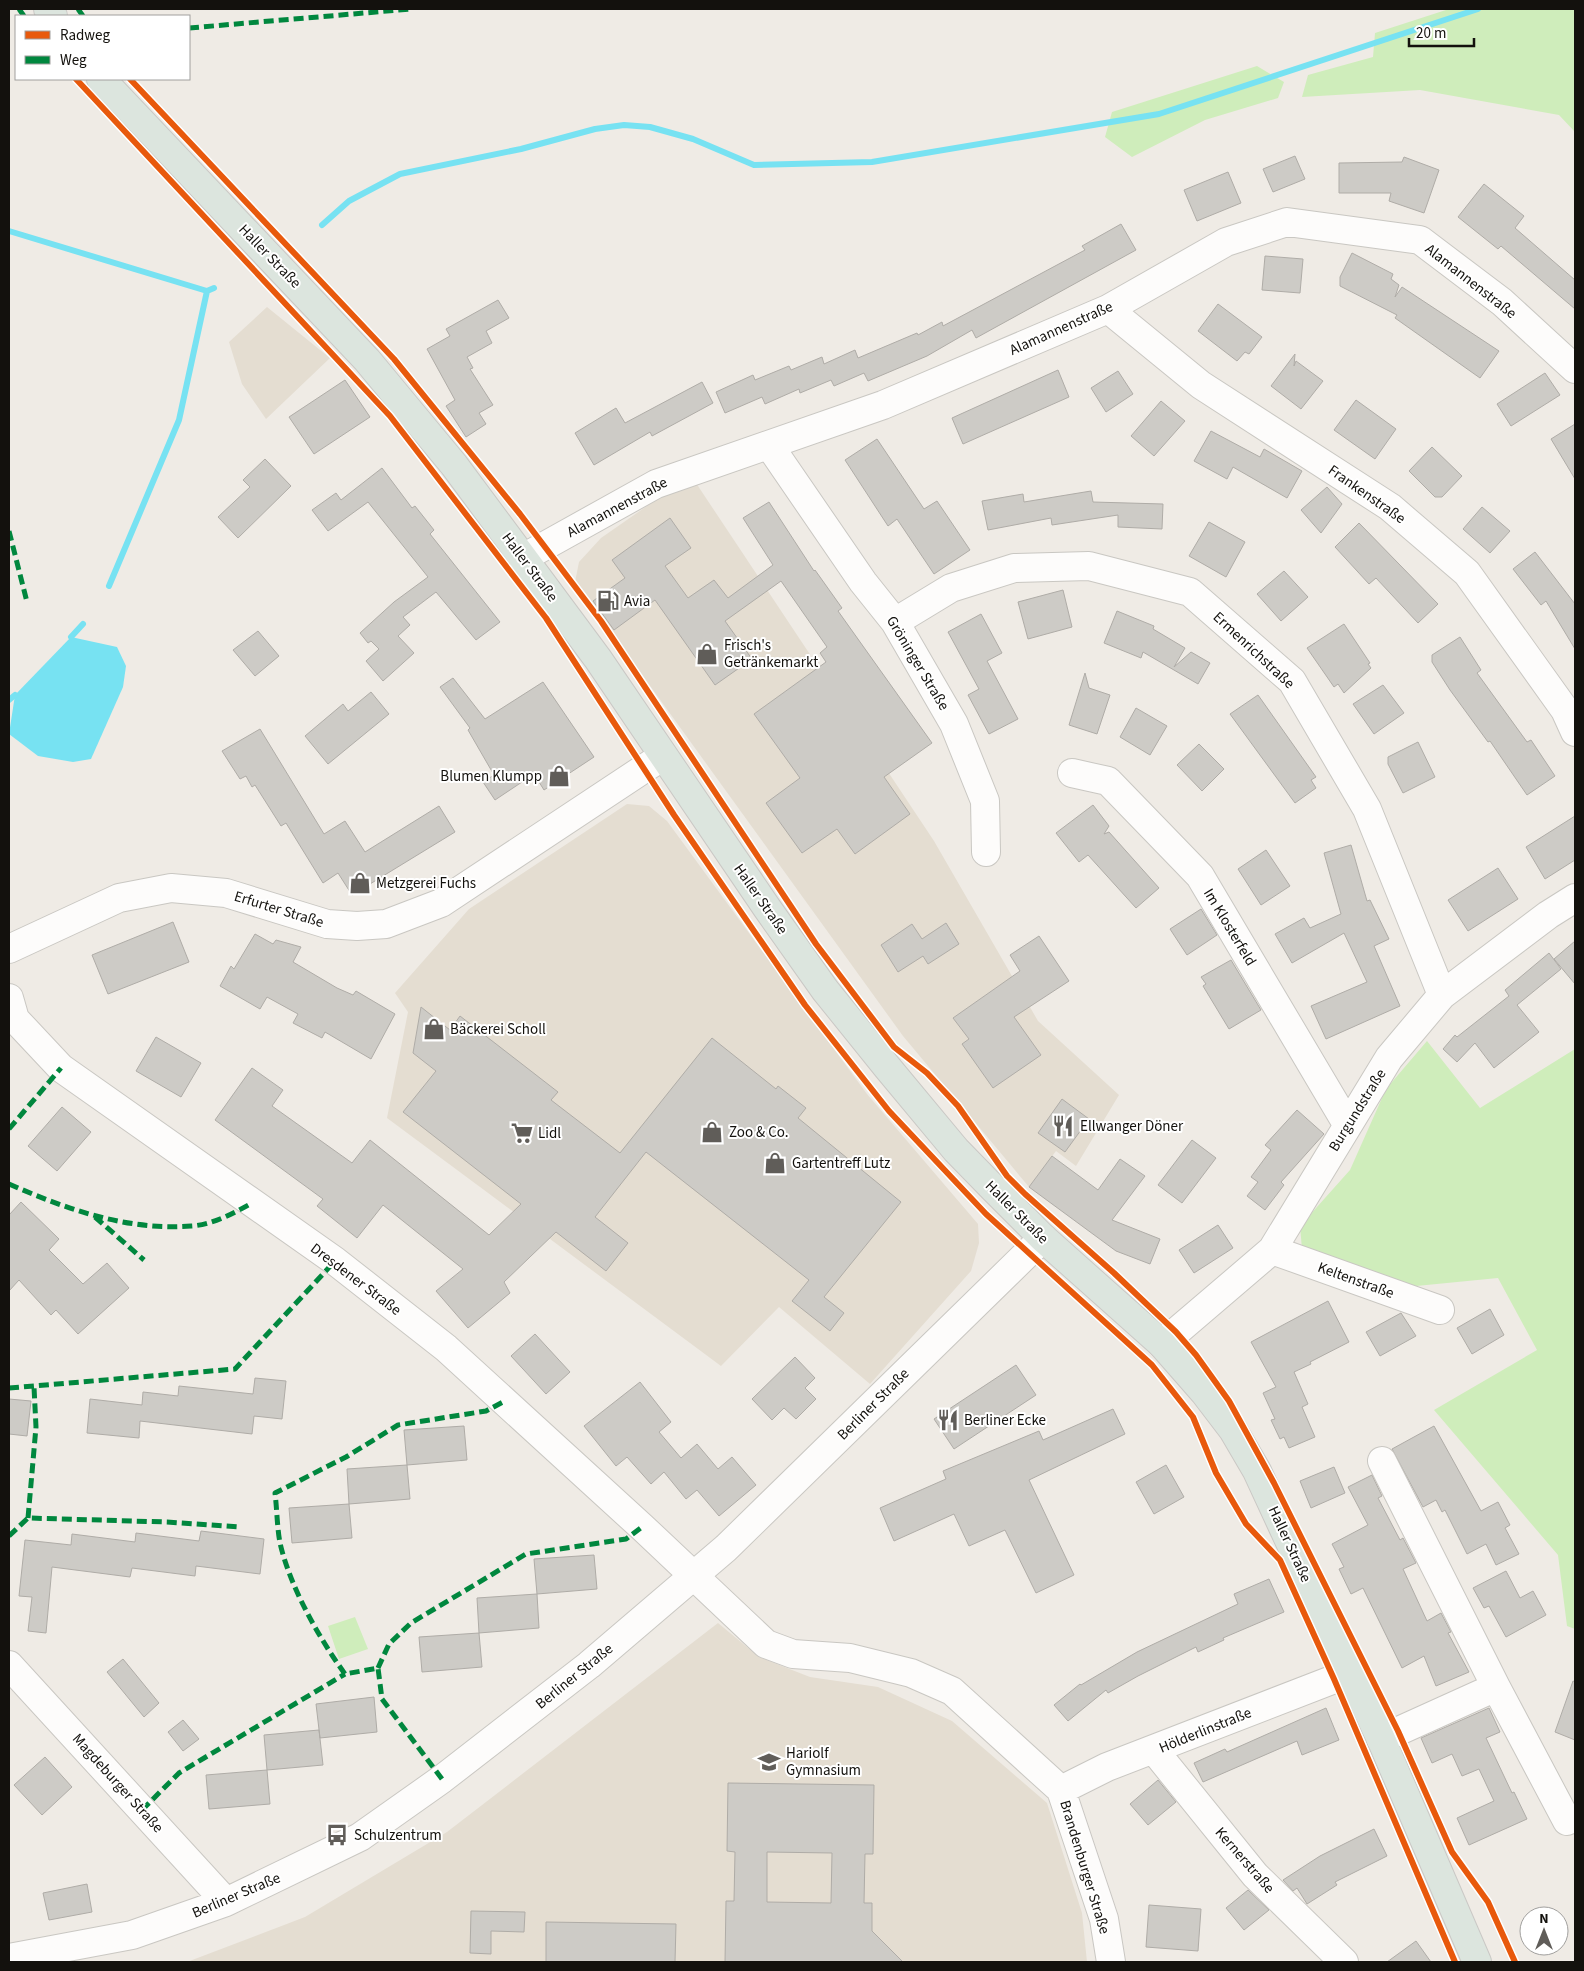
<svg xmlns="http://www.w3.org/2000/svg" width="1584" height="1971" font-family="'Source Sans 3',sans-serif">
	<style>
		.built { fill: #e4ddd1 }
		.green { fill: #cfedbb }
		.water { fill: #77e2f2 }
		.lines { fill: none; stroke-linecap: round; stroke-linejoin: round }
		.stream { stroke: #77e2f2; stroke-width: 6 }
		.building { fill: #cdcbc6; stroke: #afaca7; fill-rule: evenodd }
		.minor-casing { stroke: #c9c7c2; stroke-width: 30 }
		.major-casing { stroke: #cac8c5; stroke-width: 30 }
		.minor { stroke: #fdfcfb; stroke-width: 28 }
		.major { stroke: #dce5de; stroke-width: 28 }
		.quiet { stroke: #00873e; stroke-width: 5; stroke-dasharray: 10 5; stroke-linecap: butt }
		.cycleway-casing { stroke: #fff; stroke-width: 9 }
		.cycleway { stroke: #e8590c; stroke-width: 6 }
		.labels { text-anchor: middle; stroke-width: 4; stroke-linejoin: round; paint-order: stroke }
		.street-label { font-size: 15px; fill: #13110d; stroke: #fff }
		.poi-label { font-size: 15px; fill: #13110d; stroke: #fff; text-anchor: start }
	</style>
	<rect width="100%" height="100%" fill="#efebe5"/>
	<path class="built" d="M267 307 330 358 266 419 242 384 229 342Z
		M696 483 934 841 1038 1021 1119 1095 1076 1166 1056 1151 1029 1187 903 1036 575 582 579 562 601 538 657 499Z
		M627 804 649 806 667 821 867 1094 978 1224 979 1243 971 1271 870 1384 779 1307 721 1366 387 1118 408 1012 395 993 469 909Z
		M718 1623 759 1657 810 1677 878 1687 952 1721 1047 1803 1082 1913 1087 1962H187L305 1917 447 1832Z"/>
	<path class="green" d="M1449 9H1575V132L1559 115 1420 90 1302 97 1308 75 1373 57 1375 33Z
		M1257 66 1284 82 1278 98 1205 120 1132 157 1105 137 1112 112Z
		M1427 1041 1480 1108 1575 1049V1629L1567 1626 1558 1555 1434 1410 1537 1350 1498 1278 1406 1287 1302 1249 1300 1226 1350 1170 1386 1089Z
		M355 1617 368 1649 339 1659 328 1626Z"/>
	<path class="water" d="M71 637 117 647 126 666 123 687 91 759 73 762 38 756 9 734 15 695Z"/>
	<g class="lines">
		<path class="stream" d="M322 225 349 201 400 174 521 149 595 129 624 125 650 127 693 139 754 165 872 162 1159 114 1478 9
			M9 231 207 291 214 288
			M109 586 179 420 207 291
			M71 637 83 624
			M9 700 15 695"/>
	</g>
	<path class="building" d="M1295 156 1305 179 1273 192 1263 169Z
		M1404 157 1439 170 1424 213 1389 201 1391 193H1339V163L1402 162Z
		M1228 172 1241 203 1197 221 1184 190Z
		M1484 184 1524 216 1515 228 1575 280V309L1501 246 1498 249 1458 217Z
		M1121 224 1136 250 976 338 972 330 927 356 868 381 864 373 834 386 831 380 800 393 799 389 765 404 762 397 725 413 716 392 753 375 755 380 789 366 791 370 822 357 824 364 855 350 858 358 917 333 918 335 942 322 943 326 1085 250 1082 246Z
		M1352 253 1393 274 1391 279 1399 285 1395 297 1402 287 1499 351 1480 378 1395 318 1397 315 1340 286V277Z
		M1265 256 1303 259 1300 293 1262 290Z
		M498 300 509 318 486 331 492 343 467 357 473 368 470 369 493 405 479 413 486 424 466 437 446 406 455 400 427 349 450 336 446 329Z
		M1218 304 1262 337 1249 354 1245 352 1237 361 1198 331Z
		M1295 354 1294 366 1296 361 1323 381 1301 409 1271 386Z
		M1058 370 1069 397 963 444 952 418Z
		M1118 371 1133 394 1106 412 1091 388Z
		M1545 373 1560 395 1511 426 1497 404Z
		M345 380 370 417 314 454 289 417Z
		M702 382 713 403 652 436 650 432 594 465 575 433 616 408 625 423Z
		M1356 400 1396 429 1375 459 1334 430Z
		M1161 401 1185 421 1154 456 1131 436Z
		M1575 424V479L1551 439Z
		M1211 431 1260 457 1264 449 1302 471 1287 498 1233 467 1227 479 1194 461Z
		M877 439 924 509 937 501 970 550 934 574 897 519 888 526 845 460Z
		M1432 447 1462 476 1442 497H1435L1409 471Z
		M265 459 291 486 238 538 218 517 250 487 243 480Z
		M382 468 412 508 415 506 434 530 430 534 500 622 476 640 436 592 403 617 410 625 398 636 414 653 383 681 366 661 379 649 371 641 368 643 360 633 394 602 428 577 368 502 328 531 312 510 336 493 341 500Z
		M1327 487 1342 504 1321 533 1301 510Z
		M1091 491 1093 502 1163 504 1162 529 1118 527V515L1052 525 1051 518 988 530 982 501 1023 494 1024 502Z
		M769 502 814 571 815 570 842 608 838 611 932 743 884 777 910 814 855 854 837 829 802 853 766 803 800 778 754 714 826 662 820 653 827 647 781 581 725 621 752 659 715 685 655 600 614 630 593 601 625 578 612 560 670 518 691 548 665 566 688 598 714 580 728 598 773 565 743 518Z
		M1482 507 1510 531 1490 553 1463 529Z
		M1209 522 1245 542 1226 577 1189 556Z
		M1359 523 1438 604 1418 623 1376 578 1369 584 1335 547Z
		M1535 552 1575 604V649L1546 601 1541 605 1513 569Z
		M1284 571 1308 597 1281 621 1257 594Z
		M1063 590 1072 627 1028 639 1018 602Z
		M1117 611 1154 626 1153 629 1185 648 1174 667 1191 652 1210 663 1198 684 1143 652 1141 658 1104 643Z
		M981 614 1002 653 987 661 1018 719 989 734 968 695 979 689 948 632Z
		M1344 624 1370 663 1368 664 1371 668 1344 693 1338 684 1334 687 1307 648Z
		M258 631 279 656 255 676 233 650Z
		M1460 637 1481 670 1477 673 1527 742 1531 740 1555 776 1527 795 1490 741 1488 742 1450 690 1432 662V655Z
		M1085 673 1089 688 1110 695 1097 734 1069 725Z
		M453 678 485 719 543 682 594 757 544 790 534 774 495 800 483 782 494 775 468 730 470 728 440 687Z
		M1383 685 1404 713 1374 734 1353 704Z
		M371 692 389 714 328 764 305 736 343 704 348 711Z
		M1258 695 1316 777 1311 780 1316 788 1295 803 1230 714Z
		M1136 708 1167 726 1150 755 1120 737Z
		M260 729 324 834 345 821 365 852 439 806 455 832 352 895 338 873 323 883 286 823 281 826 255 785 252 787 246 776 240 779 222 751Z
		M1418 742 1435 777 1403 793 1388 764V757Z
		M1199 744 1224 769 1202 791 1177 765Z
		M1093 805 1109 826 1104 834 1109 832 1159 888 1136 908 1088 855 1079 862 1056 833Z
		M1575 816V860L1545 879 1526 847Z
		M1351 845 1367 901 1370 900 1389 939 1374 946 1400 1006 1326 1039 1311 1006 1367 982 1344 933 1292 963 1275 934 1304 918 1310 928 1341 914 1324 853Z
		M1266 850 1290 886 1261 905 1238 869Z
		M1498 868 1518 899 1468 931 1448 900Z
		M1201 909 1217 935 1187 955 1170 929Z
		M173 922 189 962 108 994 92 955Z
		M946 923 959 944 928 964 923 956 898 972 881 945 912 924 922 939Z
		M255 934 273 944 276 940 301 947 293 962 337 988 353 995 356 991 395 1014 371 1059 325 1032 322 1038 293 1023 298 1014 267 997 260 1009 220 986 231 966 234 969Z
		M1039 936 1069 981 1014 1017 1041 1055 993 1088 962 1044 969 1039 953 1018 1020 971 1010 955Z
		M1575 941V984L1554 959Z
		M1549 953 1561 969 1517 1005 1539 1032 1494 1068 1475 1043 1457 1062 1443 1049 1455 1035 1457 1037 1509 996 1505 990Z
		M1231 960 1261 1010 1229 1029 1203 986 1206 984 1201 977Z
		M421 1007 450 1030 460 1016 558 1092 551 1100 620 1153 712 1038 776 1089 778 1086 806 1108 798 1118 901 1202 824 1297 844 1313 830 1331 792 1301 809 1280 646 1152 595 1217 628 1243 606 1271 556 1232 504 1282 510 1293 468 1328 436 1291 463 1269 383 1205 357 1238 317 1206 323 1199 215 1120 252 1068 283 1090 272 1106 352 1163 370 1140 489 1235 521 1204 403 1112 436 1071 413 1053Z
		M156 1037 201 1063 181 1097 136 1071Z
		M1062 1099 1089 1119 1065 1152 1038 1133Z
		M62 1107 91 1132 57 1171 28 1146Z
		M1297 1110 1324 1134 1281 1182 1284 1185 1265 1210 1247 1196 1258 1182 1251 1177 1271 1150 1265 1145Z
		M1192 1140 1216 1158 1182 1203 1158 1185Z
		M1052 1156 1098 1190 1120 1159 1145 1176 1112 1220 1160 1239 1150 1264 1116 1251 1029 1187Z
		M21 1202 59 1239 49 1250 83 1284 107 1263 129 1288 78 1334 56 1310 51 1315 19 1280 9 1291V1215Z
		M1218 1225 1233 1248 1194 1273 1179 1250Z
		M1328 1301 1349 1342 1310 1362 1311 1364 1294 1372 1308 1404 1302 1407 1315 1437 1289 1448 1284 1437 1280 1439 1271 1420 1275 1419 1263 1393 1276 1387 1251 1342Z
		M1490 1309 1504 1335 1472 1354 1457 1328Z
		M1401 1313 1416 1336 1380 1356 1366 1332Z
		M535 1334 570 1372 546 1394 511 1356Z
		M795 1357 815 1378 805 1388 816 1399 796 1419 784 1408 772 1420 752 1399Z
		M1016 1365 1036 1395 954 1449 934 1419Z
		M255 1378 286 1381 282 1419 254 1416 252 1434 140 1421 139 1438 87 1433 90 1399 142 1405 143 1392 178 1396 179 1386 253 1394Z
		M640 1382 671 1422 659 1432 681 1458 697 1444 718 1469 732 1457 756 1485 719 1516 697 1490 686 1499 664 1472 651 1484 627 1457 616 1466 584 1426Z
		M9 1399 31 1401 27 1436 9 1434Z
		M1113 1409 1125 1434 1029 1480 1074 1575 1036 1593 1005 1530 969 1546 954 1514 894 1541 880 1508 946 1479 943 1471 1039 1431 1043 1440Z
		M464 1426 467 1460 407 1465 404 1430Z
		M1434 1426 1481 1511 1498 1502 1510 1525 1505 1528 1519 1554 1496 1565 1486 1544 1467 1554 1445 1510 1442 1512 1436 1500 1423 1507 1392 1449Z
		M407 1465 410 1499 349 1504 347 1469Z
		M1166 1465 1184 1497 1154 1514 1136 1482Z
		M1334 1467 1345 1493 1311 1508 1300 1481Z
		M1372 1475 1382 1496 1378 1498 1400 1540 1403 1538 1416 1563 1403 1569 1427 1621 1441 1613 1451 1632 1448 1633 1469 1672 1436 1686 1424 1656 1402 1668 1363 1588 1351 1594 1339 1569 1344 1567 1332 1544 1368 1525 1348 1487Z
		M349 1504 352 1538 292 1543 289 1508Z
		M201 1531 264 1539 260 1574 196 1566 195 1576 132 1568 130 1577 52 1567 46 1633 28 1631 32 1597 19 1596 25 1540 71 1545 72 1534 135 1542 136 1533 199 1541Z
		M594 1555 597 1589 537 1594 534 1559Z
		M1506 1571 1520 1598 1533 1591 1546 1615 1506 1637 1489 1606 1484 1608 1473 1588Z
		M1269 1579 1284 1612 1223 1638 1224 1640 1198 1652 1196 1647 1138 1676 1108 1693 1106 1690 1068 1721 1054 1705 1080 1684 1081 1685 1137 1652 1238 1604 1234 1594Z
		M537 1594 539 1628 479 1633 477 1598Z
		M479 1633 482 1667 422 1672 419 1637Z
		M123 1659 159 1703 144 1717 107 1672Z
		M1573 1681 1575 1682V1740L1555 1732Z
		M374 1697 377 1732 320 1738 316 1704Z
		M1326 1708 1339 1740 1302 1755 1297 1741 1203 1782 1194 1763 1225 1749 1227 1752Z
		M1489 1708 1500 1732 1486 1738 1512 1793 1514 1792 1527 1819 1469 1845 1457 1818 1494 1801 1479 1769 1462 1776 1452 1754 1432 1763 1421 1738Z
		M183 1720 199 1739 183 1751 168 1732Z
		M319 1730 323 1765 267 1770 264 1735Z
		M45 1757 72 1787 42 1815 14 1785Z
		M267 1770 270 1804 209 1809 206 1775Z
		M1158 1780 1176 1802 1148 1825 1130 1804Z
		M728 1783 874 1785 873 1854H865L864 1903H872V1931L903 1962H725L726 1901H734L735 1852 727 1851ZM767 1852 832 1853 831 1903 767 1902Z
		M1374 1829 1387 1856 1335 1882 1337 1885 1307 1904 1297 1888 1293 1891 1283 1880 1320 1856Z
		M87 1884 92 1912 49 1920 43 1893Z
		M1248 1890 1269 1910 1244 1930 1226 1908Z
		M1149 1905 1201 1909 1198 1951 1146 1947Z
		M471 1911 525 1912 524 1932 491 1931V1954L470 1953Z
		M546 1922 676 1924 675 1962H546Z
		M1416 1941 1431 1962H1387Z"/>
	<g class="lines">
		<g class="minor-casing">
			<path id="minor" d="M1108 309 1201 385 1390 507 1467 573 1565 710 1575 732
				M769 445 863 582 895 622 954 724 985 801 986 852
				M523 558 656 484 883 405 1108 309 1226 242 1287 222 1420 240 1502 302 1575 369
				M895 622 951 588 1014 568 1089 566 1190 592 1292 681 1367 809 1442 995
				M1072 773 1108 781 1200 876 1347 1124
				M9 949 119 898 171 888 226 893 327 924 357 926 386 924 441 903 663 756
				M9 998 15 1019 61 1068 335 1261 446 1348 642 1527 766 1644 793 1654 850 1658 911 1673 952 1691 1061 1790 1104 1919 1111 1962
				M1272 1250 1440 1310
				M1162 1344 1272 1250 1389 1058 1442 995 1548 915 1575 898
				M1382 1461 1496 1687
				M9 1665 226 1902
				M1381 1739 1496 1687 1567 1821
				M1154 1750 1255 1875 1344 1962
				M1061 1790 1107 1767 1350 1673
				M9 1958 132 1935 226 1902 360 1837 442 1779 589 1665 726 1548 1043 1238"/>
		</g>
		<g class="major-casing">
			<path id="major" d="M48 9 53 16
				M101 79 367 360 454 465 598 659 767 908 825 990 887 1067 956 1150 994 1189 1043 1238 1162 1344 1204 1392 1233 1430 1257 1471 1381 1739 1477 1962"/>
		</g>
		<use href="#minor" class="minor"/>
		<use href="#major" class="major"/>
		<path class="quiet" d="M19 9 24 16
			M78 9 83 16
			M189 28 411 9
			M9 531 27 602
			M9 1129 61 1068
			M9 1184C66 1209 127 1231 191 1226 212 1225 234 1213 252 1203
			M95 1217 144 1260
			M9 1388 235 1369 335 1261
			M28 1518 36 1427 34 1387
			M9 1536 28 1518 167 1522 240 1527
			M378 1668 389 1644 411 1623 526 1554 626 1539 642 1527
			M442 1779 382 1699 378 1668 345 1674C319 1638 290 1587 280 1543 277 1527 277 1509 275 1493L346 1457 398 1425 486 1411 505 1401
			M142 1810 179 1773 345 1674"/>
		<g class="cycleway-casing">
			<path id="cycleway" d="M76 79 390 416 546 618 674 815 805 1005 889 1111 986 1214 1152 1365 1193 1417 1216 1473 1246 1524 1280 1560 1334 1679 1455 1962
				M130 79 394 359 520 514 601 621 816 944 894 1047 927 1073 958 1106 1007 1176 1025 1194 1114 1273 1176 1332 1196 1355 1229 1401 1274 1483 1398 1731 1452 1852 1488 1902 1515 1962"/>
		</g>
		<use href="#cycleway" class="cycleway"/>
	</g>
	<defs>
		<g id="fuel-bare" transform="scale(1.725)"><path d="M-5.5-6h7V0h2V4h1.3V-2.5L3-4.5l.8-.8L6-3V5H2.5V1h-1V6h-7ZM-4.2-4.7v3.2H.2V-4.7Z" fill="#605d59" stroke="#fff" stroke-width="2.5" paint-order="stroke"/></g>
		<g id="shop-bare" transform="scale(1.725)"><path d="M-5-2.5h2.3a2.7 3.5 0 0 1 5.4 0H5L5.5 6h-11ZM-1.5-2.5h3a1.5 2.3 0 0 0-3 0Z" fill="#605d59" stroke="#fff" stroke-width="2.5" paint-order="stroke"/></g>
		<g id="restaurant-bare" transform="scale(1.725)"><path d="M-5-6h1v4h1v-4h1v4h1v-4h1v5L-1.5 .5V6h-2V.5L-5-1ZM5-6V6H3V1.5H1.5Q1.5-4 5-6Z" fill="#605d59" stroke="#fff" stroke-width="2.5" paint-order="stroke"/></g>
		<g id="supermarket-bare" transform="scale(1.725)"><path d="M-6-5.5h2.5l.6 2H6L4.5 2H-2.5L-4.4-4H-6ZM-1.5 3.2a1.3 1.3 0 1 0 .1 0ZM3 3.2a1.3 1.3 0 1 0 .1 0Z" fill="#605d59" stroke="#fff" stroke-width="2.5" paint-order="stroke"/></g>
		<g id="school-bare" transform="scale(1.725)"><path d="M0-5L7-2L0 1L-7-2ZM-4 1L0 2.5L4 1V4Q0 6-4 4Z" fill="#605d59" stroke="#fff" stroke-width="2.5" paint-order="stroke"/></g>
		<g id="bus-bare" transform="scale(1.725)"><path d="M-5-6H5V4H4V6H2V4H-2V6H-4V4H-5ZM-3.5-4V0h7V-4ZM-3.5 1.2v1.5H-2V1.2ZM2 1.2v1.5H3.5V1.2Z" fill="#605d59" stroke="#fff" stroke-width="2.5" paint-order="stroke"/></g>
	</defs>
	<g fill-rule="evenodd">
		<use href="#fuel-bare" x="608" y="601"/>
		<use href="#shop-bare" x="707" y="654"/>
		<use href="#shop-bare" x="559" y="776"/>
		<use href="#shop-bare" x="360" y="883"/>
		<use href="#shop-bare" x="434" y="1029"/>
		<use href="#restaurant-bare" x="1063" y="1126"/>
		<use href="#shop-bare" x="712" y="1132"/>
		<use href="#supermarket-bare" x="522" y="1133"/>
		<use href="#shop-bare" x="775" y="1163"/>
		<use href="#restaurant-bare" x="948" y="1420"/>
		<use href="#school-bare" x="769" y="1762"/>
		<use href="#bus-bare" x="337" y="1835"/>
	</g>
	<g class="labels">
		<g class="street-label">
			<text transform="translate(270 256) rotate(46)" y="5">Haller Straße</text>
			<text transform="translate(1471 281) rotate(38)" y="5">Alamannenstraße</text>
			<text transform="translate(1061 328) rotate(-24)" y="5">Alamannenstraße</text>
			<text transform="translate(1367 494) rotate(35)" y="5">Frankenstraße</text>
			<text transform="translate(617 507) rotate(-28)" y="5">Alamannenstraße</text>
			<text transform="translate(530 567) rotate(53)" y="5">Haller Straße</text>
			<text transform="translate(1254 650) rotate(43)" y="5">Ermenrichstraße</text>
			<text transform="translate(918 663) rotate(59)" y="5">Gröninger Straße</text>
			<text transform="translate(761 899) rotate(55)" y="5">Haller Straße</text>
			<text transform="translate(279 909) rotate(17)" y="5">Erfurter Straße</text>
			<text transform="translate(1230 927) rotate(59)" y="5">Im Klosterfeld</text>
			<text transform="translate(1357 1110) rotate(-58)" y="5">Burgundstraße</text>
			<text transform="translate(1017 1212) rotate(45)" y="5">Haller Straße</text>
			<text transform="translate(356 1279) rotate(37)" y="5">Dresdener Straße</text>
			<text transform="translate(1356 1280) rotate(20)" y="5">Keltenstraße</text>
			<text transform="translate(873 1404) rotate(-45)" y="5">Berliner Straße</text>
			<text transform="translate(1290 1544) rotate(65)" y="5">Haller Straße</text>
			<text transform="translate(574 1676) rotate(-39)" y="5">Berliner Straße</text>
			<text transform="translate(1205 1730) rotate(-22)" y="5">Hölderlinstraße</text>
			<text transform="translate(118 1783) rotate(48)" y="5">Magdeburger Straße</text>
			<text transform="translate(1245 1860) rotate(49)" y="5">Kernerstraße</text>
			<text transform="translate(1085 1867) rotate(73)" y="5">Brandenburger Straße</text>
			<text transform="translate(236 1895) rotate(-23)" y="5">Berliner Straße</text>
		</g>
		<g class="poi-label">
			<text x="624" y="606">Avia</text>
			<text x="724" y="650">Frisch's<tspan x="724" dy="17">Getränkemarkt</tspan></text>
			<text x="542" y="781" text-anchor="end">Blumen Klumpp</text>
			<text x="376" y="888">Metzgerei Fuchs</text>
			<text x="450" y="1034">Bäckerei Scholl</text>
			<text x="1080" y="1131">Ellwanger Döner</text>
			<text x="729" y="1137">Zoo &amp; Co.</text>
			<text x="538" y="1138">Lidl</text>
			<text x="792" y="1168">Gartentreff Lutz</text>
			<text x="964" y="1425">Berliner Ecke</text>
			<text x="786" y="1758">Hariolf<tspan x="786" dy="17">Gymnasium</tspan></text>
			<text x="354" y="1840">Schulzentrum</text>
		</g>
	</g>
	<rect width="1584" height="1971" fill="none" stroke="#13110d" stroke-width="20"/>
	<rect x="15" y="15" width="175" height="65" fill="#ffffff" stroke="#a1a09e"/>
	<rect x="25" y="31" width="25" height="8" fill="#e8590c" stroke="#a1a09e"/>
	<text x="60" y="40" font-size="15" fill="#13110d">Radweg</text>
	<rect x="25" y="56" width="25" height="8" fill="#00873e" stroke="#a1a09e"/>
	<text x="60" y="65" font-size="15" fill="#13110d">Weg</text>
	<g transform="translate(1544 1931)"><circle r="24" fill="#ffffff" stroke="#a1a09e"/>
	<path d="M0-4L9 19L0 12L-9 19Z" fill="#605d59"/>
	<text y="-8" font-size="14" font-weight="bold" text-anchor="middle" fill="#13110d">N</text>
	</g>
	<path d="M1409 38v8h65v-8" fill="none" stroke="#13110d" stroke-width="2.5"/>
	<text x="1416" y="38" font-size="15" fill="#13110d" stroke="#ffffff" stroke-width="4" paint-order="stroke">20 m</text>
</svg>
